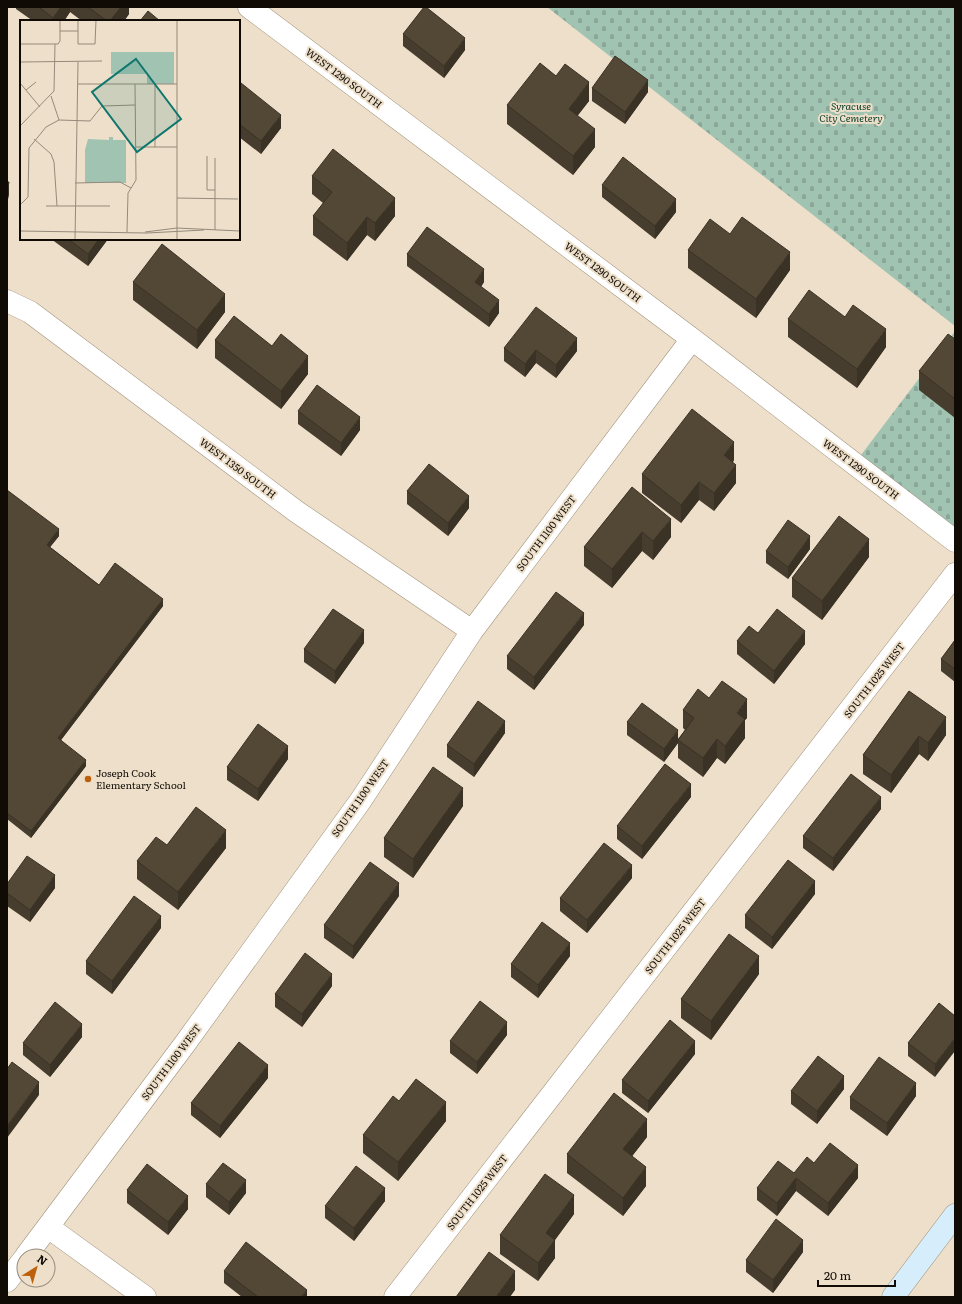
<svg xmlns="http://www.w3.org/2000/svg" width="962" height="1304" font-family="Literata,serif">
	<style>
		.cemetery { fill: url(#cemetery-stones) }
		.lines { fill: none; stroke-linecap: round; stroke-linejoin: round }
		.minor-casing { stroke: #a0937e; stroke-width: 23 }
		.secondary-casing { stroke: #a0937e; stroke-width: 23 }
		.minor { stroke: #fff; stroke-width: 22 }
		.secondary { stroke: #d6eefb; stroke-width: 22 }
		.wall { fill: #473d2e }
		.shaded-wall { fill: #3a3225 }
		.building { fill: #534735; stroke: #3a3225 }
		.poi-dot { fill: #bc600b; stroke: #eddfc9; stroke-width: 1.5 }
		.labels { text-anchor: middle; stroke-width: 4; stroke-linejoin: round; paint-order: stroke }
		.street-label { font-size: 10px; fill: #100b05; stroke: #eddfc9 }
		.park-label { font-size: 10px; font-style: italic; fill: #003a27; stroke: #eddfc9 }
		.poi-label { font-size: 10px; fill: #100b05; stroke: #eddfc9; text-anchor: start }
		.inset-road { fill: none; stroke: #958a7b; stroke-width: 1 }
		.view { fill: #0f766e; fill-opacity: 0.15; stroke: #0f766e; stroke-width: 2 }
		.inset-edge { fill: none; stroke: #100b05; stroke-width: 2 }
	</style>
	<defs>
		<pattern id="cemetery-stones" width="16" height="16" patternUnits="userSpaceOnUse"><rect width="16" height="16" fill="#a1c3b2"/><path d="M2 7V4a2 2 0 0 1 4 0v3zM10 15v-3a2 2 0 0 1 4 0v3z" fill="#8aa698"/></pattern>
	</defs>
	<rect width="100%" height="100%" fill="#eddfc9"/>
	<path class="cemetery" d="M547 7H955V326Z
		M955 331V533L858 459Z"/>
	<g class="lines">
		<g class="minor-casing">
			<path id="minor" d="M249 7 692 339 955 541
				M7 301 30 312 297 512 472 631
				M48 1227 145 1297
				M26 1256 184 1045 361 800 472 631 692 339
				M7 1281 24 1259
				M395 1297 955 574"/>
		</g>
		<g class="secondary-casing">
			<path id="secondary" d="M893 1297 955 1215"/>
		</g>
		<use href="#minor" class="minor"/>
		<use href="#secondary" class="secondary"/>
	</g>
	<path class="wall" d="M16 7H129V14L124 21H82L70 12 64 21H33L16 9Z
		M403 34 465 50 444 78 403 46Z
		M239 86 281 128 261 154 239 137Z
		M592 88 648 92 625 124 592 101Z
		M589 101 577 116 595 147 573 175 507 124V105Z
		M312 176 395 216 375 241 367 235 347 261 313 235V216L323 203 312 194Z
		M602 185 676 212 655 239 602 197Z
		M730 234 790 270 756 318 688 268V250Z
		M51 239H108L88 266Z
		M407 254 484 282 481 287 499 313 489 327 407 266Z
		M133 282 225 312 197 349 133 300Z
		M788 319 886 347 857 388 788 337Z
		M955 339V418L919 390V371Z
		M215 340 308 374 281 409 215 358Z
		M504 348 577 351 556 378 536 363 525 377 504 361Z
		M298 411 360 430 341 456 298 424Z
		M734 460 733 462 736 483 714 511 699 500 681 523 642 493V474Z
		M632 487 671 537 653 560 642 551 612 588 584 566V547Z
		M7 490 59 536 50 547 99 585 163 606 61 740 86 766 31 838 7 819Z
		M407 491 469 508 448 536 407 504Z
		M810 549 788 579 766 563V551Z
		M869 557 822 620 792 597V578Z
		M584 625 534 690 507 669V656Z
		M758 633 805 644 774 684 737 654V641Z
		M955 640V682L941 671V659Z
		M364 643 335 684 304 662V649Z
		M909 691 946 735 928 761 919 754 891 793 863 774V755Z
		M709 698 747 718 745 720V738L725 764 717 758 703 777 678 758V743L664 762 627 735V722L678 739 685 730 683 728V710Z
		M505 733 474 777 447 757V745Z
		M288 759 258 801 227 780V767Z
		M691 797 642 859 617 839V826Z
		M463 806 413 878 384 857V838Z
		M881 809 833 871 803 848V836Z
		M167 845 226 848 178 910 137 879V861Z
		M632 878 587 933 560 911V898Z
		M7 884 55 888 30 922 7 906Z
		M815 894 772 949 745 928V915Z
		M399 896 353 959 324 938V925Z
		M161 928 112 994 86 974V961Z
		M570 956 538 998 511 977V964Z
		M759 974 711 1040 681 1018V999Z
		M332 986 302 1027 275 1007V994Z
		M939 1003 935 1077 908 1056V1043Z
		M507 1035 477 1074 450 1053V1041Z
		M82 1037 50 1077 23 1055V1043Z
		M695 1054 648 1113 622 1093V1080Z
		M268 1078 220 1138 191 1115V1103Z
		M844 1089 817 1124 791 1104V1091Z
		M916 1096 887 1136 850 1109V1097Z
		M399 1101 446 1121 398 1181 363 1153V1135Z
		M647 1137 632 1156 646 1186 623 1216 567 1173V1154Z
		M814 1163 858 1178 828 1216 796 1191 777 1216 757 1200V1188L794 1173Z
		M206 1184 246 1193 229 1215 206 1197Z
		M127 1190 188 1209 168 1235 127 1203Z
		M385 1201 354 1241 325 1218V1206Z
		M574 1214 555 1240V1258L538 1281 500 1254V1235Z
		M803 1252 773 1293 746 1272V1260Z
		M224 1271 307 1297H242L224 1283Z"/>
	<path class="shaded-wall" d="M61 7H70V12L64 21H53V18Z
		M121 7H129V14L124 21H110Z
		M465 38V50L444 78V66Z
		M648 80V92L625 124V112Z
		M589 82V101L569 127V109Z
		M281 115V128L261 154V141Z
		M595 129V147L573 175V156Z
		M9 182V195L7 204V192Z
		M395 198V216L375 241V223Z
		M676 199V212L655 239V226Z
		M367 217V235L347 261V243Z
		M99 239H108L88 266V254Z
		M790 252V270L756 318V299Z
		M484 269V282L475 295V282Z
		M225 294V312L197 349V330Z
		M499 300V313L489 327V314Z
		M886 329V347L857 388V369Z
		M577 338V351L556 378V365Z
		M536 350V363L525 377V364Z
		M308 356V374L281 409V391Z
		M360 417V430L341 456V443Z
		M734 442V460L724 473V455Z
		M736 465V483L714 511V493Z
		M699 482V500L681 523V505Z
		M469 496V508L448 536V523Z
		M671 519V537L653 560V541Z
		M59 529V536L47 551V545Z
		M642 532V551L612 588V569Z
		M810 536V549L788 579V567Z
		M869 539V557L822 620V601Z
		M163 599V606L58 744V738Z
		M584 613V625L534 690V677Z
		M364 630V643L335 684V671Z
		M805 631V644L774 684V671Z
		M747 699V718L745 720V738L725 764V746L737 713Z
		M946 717V735L928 761V743Z
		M505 721V733L474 777V764Z
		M678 730V743L664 762V749Z
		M919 736V754L891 793V775Z
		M717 739V758L703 777V758Z
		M288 746V759L258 801V789Z
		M86 760V766L31 838V831Z
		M691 784V797L642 859V846Z
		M463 788V806L413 878V859Z
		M881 797V809L833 871V858Z
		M226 830V848L178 910V892Z
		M632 865V878L587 933V920Z
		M55 875V888L30 922V910Z
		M815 881V894L772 949V937Z
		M399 883V896L353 959V946Z
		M161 916V928L112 994V981Z
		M570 943V956L538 998V985Z
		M759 956V974L711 1040V1021Z
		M332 974V986L302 1027V1014Z
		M507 1022V1035L477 1074V1062Z
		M82 1024V1037L50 1077V1065Z
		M955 1038V1051L935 1077V1064Z
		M695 1041V1054L648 1113V1101Z
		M268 1065V1078L220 1138V1126Z
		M844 1076V1089L817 1124V1111Z
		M39 1082V1095L7 1138V1126Z
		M916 1083V1096L887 1136V1123Z
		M446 1102V1121L398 1181V1162Z
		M647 1119V1137L623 1168V1149Z
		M858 1165V1178L828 1216V1203Z
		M646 1167V1186L623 1216V1198Z
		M796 1178V1191L777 1216V1203Z
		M246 1180V1193L229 1215V1202Z
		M385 1188V1201L354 1241V1228Z
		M574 1195V1214L546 1252V1233Z
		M188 1196V1209L168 1235V1222Z
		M555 1240V1258L538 1281V1263Z
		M803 1240V1252L773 1293V1280Z
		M515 1271V1290L510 1297H496Z
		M307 1290V1297H301Z"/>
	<path class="building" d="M39 7H61L53 18Z
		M88 7H121L110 21H107Z
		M424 7H426L465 38 444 66 403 34Z
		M148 11 160 21H140Z
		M615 56 648 80 625 112 592 88Z
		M540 63 556 76 565 64 589 82 569 109 595 129 573 156 507 105Z
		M241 83 281 115 261 141 239 124V86Z
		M333 149 395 198 375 223 367 217 347 243 313 216 332 192 312 176Z
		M623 157 676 199 655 226 602 185Z
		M7 182H9L7 192Z
		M742 217 790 252 756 299 688 250 710 219 730 234Z
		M427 227 484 269 475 282 499 300 489 314 407 254Z
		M68 239H99L88 254Z
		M162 244 225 294 197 330 133 282Z
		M809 290 845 317 853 305 886 329 857 369 788 319Z
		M536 307 577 338 556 365 536 350 525 364 504 348Z
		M234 316 272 346 281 334 308 356 281 391 215 340Z
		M948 334 955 339V399L919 371Z
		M317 385 360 417 341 443 298 411Z
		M692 409 734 442 724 455 736 465 714 493 699 482 681 505 642 474Z
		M429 464 469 496 448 523 407 491Z
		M632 487 671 519 653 541 642 532 612 569 584 547Z
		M7 490 59 529 47 545 99 585 115 563 163 599 58 738 86 760 31 831 7 813Z
		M839 516 869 539 822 601 792 578Z
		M788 520 810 536 788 567 766 551Z
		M556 592 584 613 534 677 507 656Z
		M333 609 364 630 335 671 304 649Z
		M777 609 805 631 774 671 737 641 749 626 758 633Z
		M955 640V669L941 659Z
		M722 681 747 699 737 713 745 719 725 746 717 739 703 758 678 740 694 718 683 710 698 689 709 698Z
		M909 691 946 717 928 743 919 736 891 775 863 755Z
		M478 701 505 721 474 764 447 745Z
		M642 703 678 730 664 749 627 722Z
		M258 724 288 746 258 789 227 767Z
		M665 764 691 784 642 846 617 826Z
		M433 767 463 788 413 859 384 838Z
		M851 774 881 797 833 858 803 836Z
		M196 807 226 830 178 892 137 861 156 837 167 845Z
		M604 843 632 865 587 920 560 898Z
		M27 856 55 875 30 910 7 893V884Z
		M788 860 815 881 772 937 745 915Z
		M370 862 399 883 353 946 324 925Z
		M134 896 161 916 112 981 86 961Z
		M542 922 570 943 538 985 511 964Z
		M729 934 759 956 711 1021 681 999Z
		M305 953 332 974 302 1014 275 994Z
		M480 1001 507 1022 477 1062 450 1041Z
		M55 1002 82 1024 50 1065 23 1043Z
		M939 1003 955 1016V1038L935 1064 908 1043Z
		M670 1020 695 1041 648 1101 622 1080Z
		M239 1042 268 1065 220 1126 191 1103Z
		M818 1056 844 1076 817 1111 791 1091Z
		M879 1057 916 1083 887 1123 850 1097Z
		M12 1062 39 1082 7 1126V1069Z
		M416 1079 446 1102 398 1162 363 1135 393 1096 399 1101Z
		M614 1093 647 1119 623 1149 646 1167 623 1198 567 1154Z
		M830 1143 858 1165 828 1203 796 1178 777 1203 757 1188 778 1161 794 1173 807 1157 814 1163Z
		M223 1163 246 1180 229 1202 206 1184Z
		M147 1164 188 1196 168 1222 127 1190Z
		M356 1166 385 1188 354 1228 325 1206Z
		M545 1174 574 1195 546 1233 555 1240 538 1263 500 1235Z
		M776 1219 803 1240 773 1280 746 1260Z
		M246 1242 307 1290 301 1297H258L224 1271Z
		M489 1252 515 1271 496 1297H456Z"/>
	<circle class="poi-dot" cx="88" cy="779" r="4"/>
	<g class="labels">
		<g class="street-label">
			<text transform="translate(344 78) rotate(37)" y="4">WEST 1290 SOUTH</text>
			<text transform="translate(603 272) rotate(37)" y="4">WEST 1290 SOUTH</text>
			<text transform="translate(238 468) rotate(37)" y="4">WEST 1350 SOUTH</text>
			<text transform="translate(861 469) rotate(37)" y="4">WEST 1290 SOUTH</text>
			<text transform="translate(546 533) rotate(-53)" y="4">SOUTH 1100 WEST</text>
			<text transform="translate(874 680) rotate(-52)" y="4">SOUTH 1025 WEST</text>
			<text transform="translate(360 798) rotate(-55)" y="4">SOUTH 1100 WEST</text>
			<text transform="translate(675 936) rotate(-52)" y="4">SOUTH 1025 WEST</text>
			<text transform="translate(171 1062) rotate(-53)" y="4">SOUTH 1100 WEST</text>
			<text transform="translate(477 1192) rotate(-52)" y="4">SOUTH 1025 WEST</text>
		</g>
		<g class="park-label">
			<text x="851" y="110">Syracuse<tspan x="851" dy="12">City Cemetery</tspan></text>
		</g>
		<g class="poi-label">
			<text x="96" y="777">Joseph Cook<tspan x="96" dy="12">Elementary School</tspan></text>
		</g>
	</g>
	<g transform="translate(20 20)">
		<rect width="220" height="220" fill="#eddfc9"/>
		<path d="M91 32H154V64H127V54H91Z" fill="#a1c3b2"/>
		<path d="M89 117H93V120H106V163H65V130L68 119 89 120Z" fill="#a1c3b2"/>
		<path class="inset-road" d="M40 11H58V0M58 11V24H75L76 0M0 24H38L40 21V0M0 42 82 41M0 63 20 87M58 64H157M6 70 16 62M31 76 39 100M0 106 34 71 35 24M14 119 31 134 34 142 37 186M116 127H157M135 127V64M187 136V170H195M195 138V210M55 163 100 162 111 168M157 178 218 179M0 185 8 177 9 128 26 107 39 100 70 101 82 86 115 85M26 186H90M0 211 127 213 184 210M107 212 108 173 116 160 115 64M125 212 157 208 220 211M55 220 58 42M157 220V0"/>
		<path class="view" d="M116 39 161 99 117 132 72 72Z"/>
		<rect width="220" height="220" class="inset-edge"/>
	</g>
	<rect width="962" height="1304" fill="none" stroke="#100b05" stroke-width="16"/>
	<g transform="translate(36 1268) rotate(37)"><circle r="19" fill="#eddfc9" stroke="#958a7b"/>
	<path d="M0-3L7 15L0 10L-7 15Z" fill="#bc600b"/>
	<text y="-6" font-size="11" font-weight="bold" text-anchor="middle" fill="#100b05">N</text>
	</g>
	<path d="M818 1280v6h77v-6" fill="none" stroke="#100b05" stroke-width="2"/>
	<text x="824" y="1280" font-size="12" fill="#100b05" stroke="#eddfc9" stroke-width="3" paint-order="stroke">20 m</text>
</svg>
